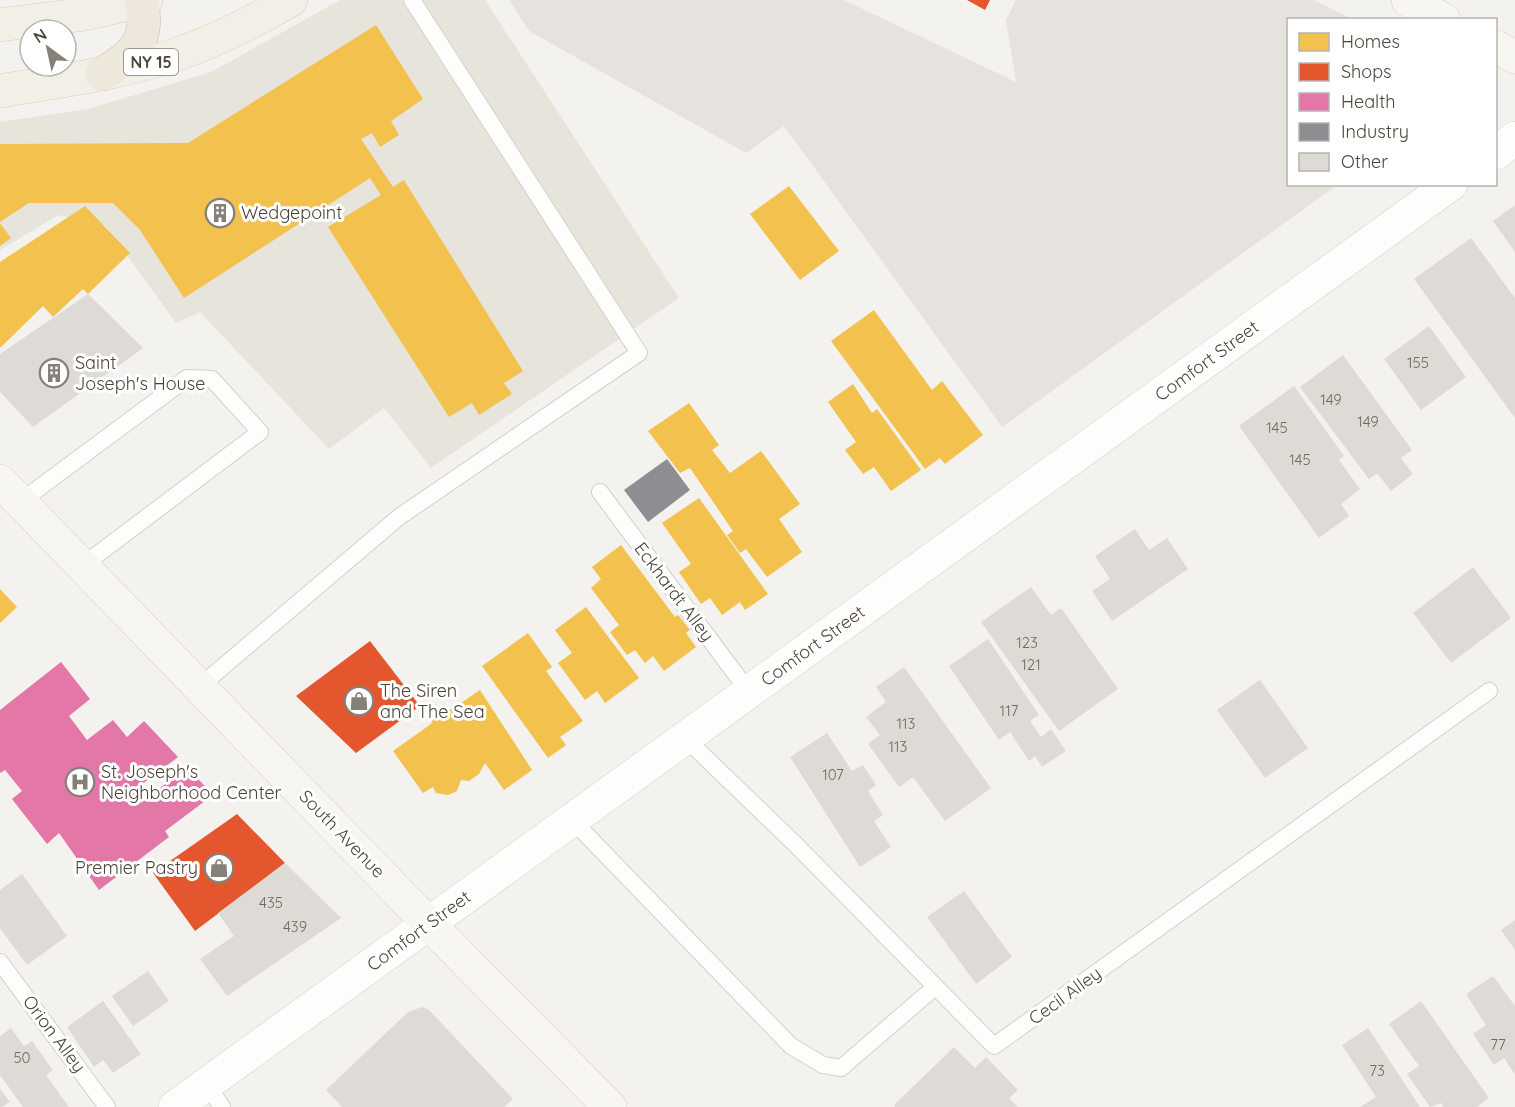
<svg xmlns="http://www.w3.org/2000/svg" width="1515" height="1107" font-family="Quicksand,sans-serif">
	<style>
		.residential { fill: #e7e4dc }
		.parking { fill: #e6e3df }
		.homes { fill: #f2c14e }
		.shops { fill: #e4572e }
		.health { fill: #e377a8 }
		.industry { fill: #8d8d92 }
		.building { fill: #dedbd6 }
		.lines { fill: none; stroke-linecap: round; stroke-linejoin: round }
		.lane-casing { stroke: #d2d0cb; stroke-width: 18 }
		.street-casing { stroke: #d2d0cb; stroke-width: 34 }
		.secondary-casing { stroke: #d3cfc5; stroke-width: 34 }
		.primary-casing { stroke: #d6cebb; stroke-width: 34 }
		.highway-casing { stroke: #ccbfa9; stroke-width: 34 }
		.lane { stroke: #fdfdfc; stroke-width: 16 }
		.street { stroke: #fdfdfc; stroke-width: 33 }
		.secondary { stroke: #f7f6f1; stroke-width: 33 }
		.primary { stroke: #f2efe6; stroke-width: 33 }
		.highway { stroke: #ede8db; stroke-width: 33 }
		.labels { text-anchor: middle; stroke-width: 6; stroke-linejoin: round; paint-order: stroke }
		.number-label { font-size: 15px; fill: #706a61 }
		.shield { fill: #fff; stroke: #817c74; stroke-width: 1.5 }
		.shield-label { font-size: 16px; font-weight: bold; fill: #4b4439 }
		.poi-label { font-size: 18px; fill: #4b4439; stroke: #fff; text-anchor: start }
		.street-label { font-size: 18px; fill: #4b4439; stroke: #fff }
	</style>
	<rect width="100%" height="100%" fill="#f4f2ee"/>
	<path class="residential" d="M340 0H485L679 298 431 468 384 408 329 449 200 312 176 323 105 225 59 215 0 250V122L88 109 211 72Z"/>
	<path class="parking" d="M509 0H844L1016 82 1006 20 1016 0H1314L1352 19 1288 20V184L1337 185 1002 427 784 126 746 153 529 31Z"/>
	<path class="homes" d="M376 25 423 99 391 121 399 135 380 147 372 133 361 139 393 187 404 180 523 371 504 383 512 394 479 415 472 403 449 417 328 227 381 195 370 178 184 298 140 230 113 203H29L0 222V144L188 143Z
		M789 186 839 251 800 280 750 214Z
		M85 206 130 253 88 294 83 289 53 317 43 306 0 348V262Z
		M0 223 11 238 0 246Z
		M874 310 932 390 942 381 983 435 945 464 940 458 925 469 831 341Z
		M853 384 872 413 877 409 921 470 891 491 874 467 863 474 845 450 856 442 828 402Z
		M689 403 719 445 712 450 730 473 761 451 800 504 779 519 802 552 767 577 746 549 740 553 727 535 733 531 690 468 680 473 648 431Z
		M699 498 768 594 745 610 740 602 722 615 710 598 701 604 679 572 691 564 662 523Z
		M621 545 675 617 678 615 690 630 686 633 696 647 664 671 653 656 645 663 635 650 627 655 610 632 619 625 591 588 601 579 592 567Z
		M0 589 17 607 0 623Z
		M586 607 639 678 605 703 597 691 585 700 558 663 572 653 555 630Z
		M528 633 552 667 546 671 583 721 560 737 566 745 548 758 482 666Z
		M480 690 532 770 504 790 485 763 479 774 469 781 461 780 457 791 448 795 436 793 433 787 423 793 393 751 431 724 435 715 443 709H452Z"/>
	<path class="shops" d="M967 0H990L985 10Z
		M370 641 420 706 356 753 296 696Z
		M237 814 285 863 195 931 153 873Z"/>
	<path class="health" d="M61 662 90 699 69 716 87 740 113 720 127 737 144 721 178 757 133 791 141 803 187 767 213 795 165 831 169 837 99 890 59 833 47 844 12 799 22 791 5 770 0 773V710Z"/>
	<path class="industry" d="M667 459 690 490 648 522 624 490Z"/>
	<path class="building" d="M1515 205V252L1493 221Z
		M1471 238 1515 298V418L1414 279Z
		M88 294 143 348 33 427 0 392V354Z
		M1429 326 1466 377 1421 410 1384 359Z
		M1343 355 1412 450 1401 458 1413 474 1391 491 1377 473 1369 479 1300 387Z
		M1294 386 1344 456 1339 460 1360 489 1341 504 1349 516 1319 538 1239 426Z
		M1135 529 1149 550 1167 538 1188 569 1112 621 1092 591 1110 579 1095 556Z
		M1473 567 1511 618 1451 663 1413 613Z
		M1031 587 1051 615 1061 608 1118 689 1059 731 981 622Z
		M988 639 1039 715 1030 721 1041 737 1051 729 1066 751 1042 767 1035 756 1029 761 1010 732 999 740 949 666Z
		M904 667 991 788 945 821 913 777 899 787 868 744 880 735 866 717 886 702 876 687Z
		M1260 680 1308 748 1265 778 1217 710Z
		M827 733 852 771 863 765 876 785 868 791 883 815 874 821 891 847 860 867 790 757Z
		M285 863 341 918 227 996 200 959 234 936 218 913Z
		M22 874 67 936 27 965 0 928V890Z
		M964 891 1012 957 976 984 927 917Z
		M1515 920V950L1501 930Z
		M148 971 169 1001 133 1026 112 996Z
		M1493 976 1515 1006V1075L1504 1058 1494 1065 1473 1034 1486 1025 1466 994Z
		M103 1001 141 1054 113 1073 103 1060 94 1067 67 1027Z
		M1421 1001 1489 1098 1477 1107H1444L1441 1103 1430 1107 1407 1074 1419 1066 1389 1024Z
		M422 1007 429 1010 513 1099 504 1107H342L326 1090 408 1012Z
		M11 1028 24 1046 32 1041 53 1070 46 1075 69 1107H23L0 1075V1036Z
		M1368 1028 1420 1107H1360L1376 1097 1342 1045Z
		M954 1047 975 1068 986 1057 1018 1090 1009 1098 1018 1107H895L894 1105Z
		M0 1089 10 1102 2 1107H0Z"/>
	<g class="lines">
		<g class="lane-casing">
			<path id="lane" d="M600 492 749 692
				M20 502 187 378 212 379 260 432 82 566
				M199 687 399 517 639 353 412 0
				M685 738 795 844 994 1046 1489 691
				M572 820 791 1046 823 1065 841 1068 935 987
				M0 962 107 1107
				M207 1084 222 1107"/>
		</g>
		<g class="street-casing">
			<path id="street" d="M1496 153 1515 138
				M175 1107 1451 184"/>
		</g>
		<g class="secondary-casing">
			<path id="secondary" d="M1408 0 1444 20
				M1496 47 1515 57
				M0 481 429 924 610 1107"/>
		</g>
		<g class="primary-casing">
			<path id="primary" d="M0 25 85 14 146 0
				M0 91C58 81 119 74 175 55 215 41 255 21 291 0"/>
		</g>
		<g class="highway-casing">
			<path id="highway" d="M102 74C134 55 151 40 141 0"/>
		</g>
		<use href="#lane" class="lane"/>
		<use href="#street" class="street"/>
		<use href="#secondary" class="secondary"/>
		<use href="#primary" class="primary"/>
		<use href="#highway" class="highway"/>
	</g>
	<defs>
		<g id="building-ring" transform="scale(1.5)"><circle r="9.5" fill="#fff" stroke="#868178" stroke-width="1.5"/><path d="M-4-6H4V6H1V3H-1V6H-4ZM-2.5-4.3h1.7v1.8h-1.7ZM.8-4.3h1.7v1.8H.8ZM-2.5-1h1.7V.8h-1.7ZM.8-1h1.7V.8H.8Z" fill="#868178"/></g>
		<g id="shop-ring" transform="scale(1.5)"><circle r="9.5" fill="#fff" stroke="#868178" stroke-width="1.5"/><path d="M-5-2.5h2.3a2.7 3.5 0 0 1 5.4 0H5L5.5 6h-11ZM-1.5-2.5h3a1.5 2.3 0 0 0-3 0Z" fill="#868178"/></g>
		<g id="hospital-ring" transform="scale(1.5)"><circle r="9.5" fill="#fff" stroke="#868178" stroke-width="1.5"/><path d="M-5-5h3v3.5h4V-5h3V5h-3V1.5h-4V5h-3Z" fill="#868178"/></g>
	</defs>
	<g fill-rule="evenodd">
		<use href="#building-ring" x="220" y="213"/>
		<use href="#building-ring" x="54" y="373"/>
		<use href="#shop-ring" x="359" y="701"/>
		<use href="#hospital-ring" x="80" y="782"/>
		<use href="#shop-ring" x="219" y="868"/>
	</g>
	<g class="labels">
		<g class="number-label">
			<text x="1418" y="368">155</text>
			<text x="1331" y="405">149</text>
			<text x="1368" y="427">149</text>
			<text x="1277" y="433">145</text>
			<text x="1300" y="465">145</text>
			<text x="1027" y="648">123</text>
			<text x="1031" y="670">121</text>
			<text x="1009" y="716">117</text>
			<text x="906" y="729">113</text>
			<text x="898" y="752">113</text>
			<text x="833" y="780">107</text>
			<text x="271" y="908">435</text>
			<text x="295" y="932">439</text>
			<text x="1498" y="1050">77</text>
			<text x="22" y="1063">50</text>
			<text x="1377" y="1076">73</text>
		</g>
		<rect class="shield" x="124" y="49" width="54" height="26" rx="4.5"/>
		<g class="shield-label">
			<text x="151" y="68">NY 15</text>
		</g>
		<g class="poi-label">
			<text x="241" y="219">Wedgepoint</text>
			<text x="75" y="369">Saint<tspan x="75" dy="21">Joseph's House</tspan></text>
			<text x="380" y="697">The Siren<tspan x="380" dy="21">and The Sea</tspan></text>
			<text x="101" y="778">St. Joseph's<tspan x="101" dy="21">Neighborhood Center</tspan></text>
			<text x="198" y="874" text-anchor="end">Premier Pastry</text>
		</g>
		<g class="street-label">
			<text transform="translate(1207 361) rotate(-36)" y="6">Comfort Street</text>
			<text transform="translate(674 592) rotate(53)" y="6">Eckhardt Alley</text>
			<text transform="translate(813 646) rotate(-36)" y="6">Comfort Street</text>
			<text transform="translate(342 834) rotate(46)" y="6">South Avenue</text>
			<text transform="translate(419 931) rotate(-36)" y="6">Comfort Street</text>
			<text transform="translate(1065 996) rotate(-36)" y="6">Cecil Alley</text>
			<text transform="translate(54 1034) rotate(53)" y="6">Orion Alley</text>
		</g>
	</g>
	<rect x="1287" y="18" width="210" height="168" fill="#ffffff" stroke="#b7b4b0" stroke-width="1.5"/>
	<rect x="1299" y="33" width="30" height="18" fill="#f2c14e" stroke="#b7b4b0" stroke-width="1.5"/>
	<text x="1341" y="48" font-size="18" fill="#4b4439">Homes</text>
	<rect x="1299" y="63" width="30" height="18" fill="#e4572e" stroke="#b7b4b0" stroke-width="1.5"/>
	<text x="1341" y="78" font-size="18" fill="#4b4439">Shops</text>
	<rect x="1299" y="93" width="30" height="18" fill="#e377a8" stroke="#b7b4b0" stroke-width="1.5"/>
	<text x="1341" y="108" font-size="18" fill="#4b4439">Health</text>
	<rect x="1299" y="123" width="30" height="18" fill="#8d8d92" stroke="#b7b4b0" stroke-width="1.5"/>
	<text x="1341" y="138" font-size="18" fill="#4b4439">Industry</text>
	<rect x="1299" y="153" width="30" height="18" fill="#dedbd6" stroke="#b7b4b0" stroke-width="1.5"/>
	<text x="1341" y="168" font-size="18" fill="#4b4439">Other</text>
	<g transform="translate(48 48) rotate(327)"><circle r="28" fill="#ffffff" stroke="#b7b4b0" stroke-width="1.5"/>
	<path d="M0-4.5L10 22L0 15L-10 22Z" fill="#868178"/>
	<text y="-9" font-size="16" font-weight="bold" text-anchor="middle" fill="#4b4439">N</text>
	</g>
</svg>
